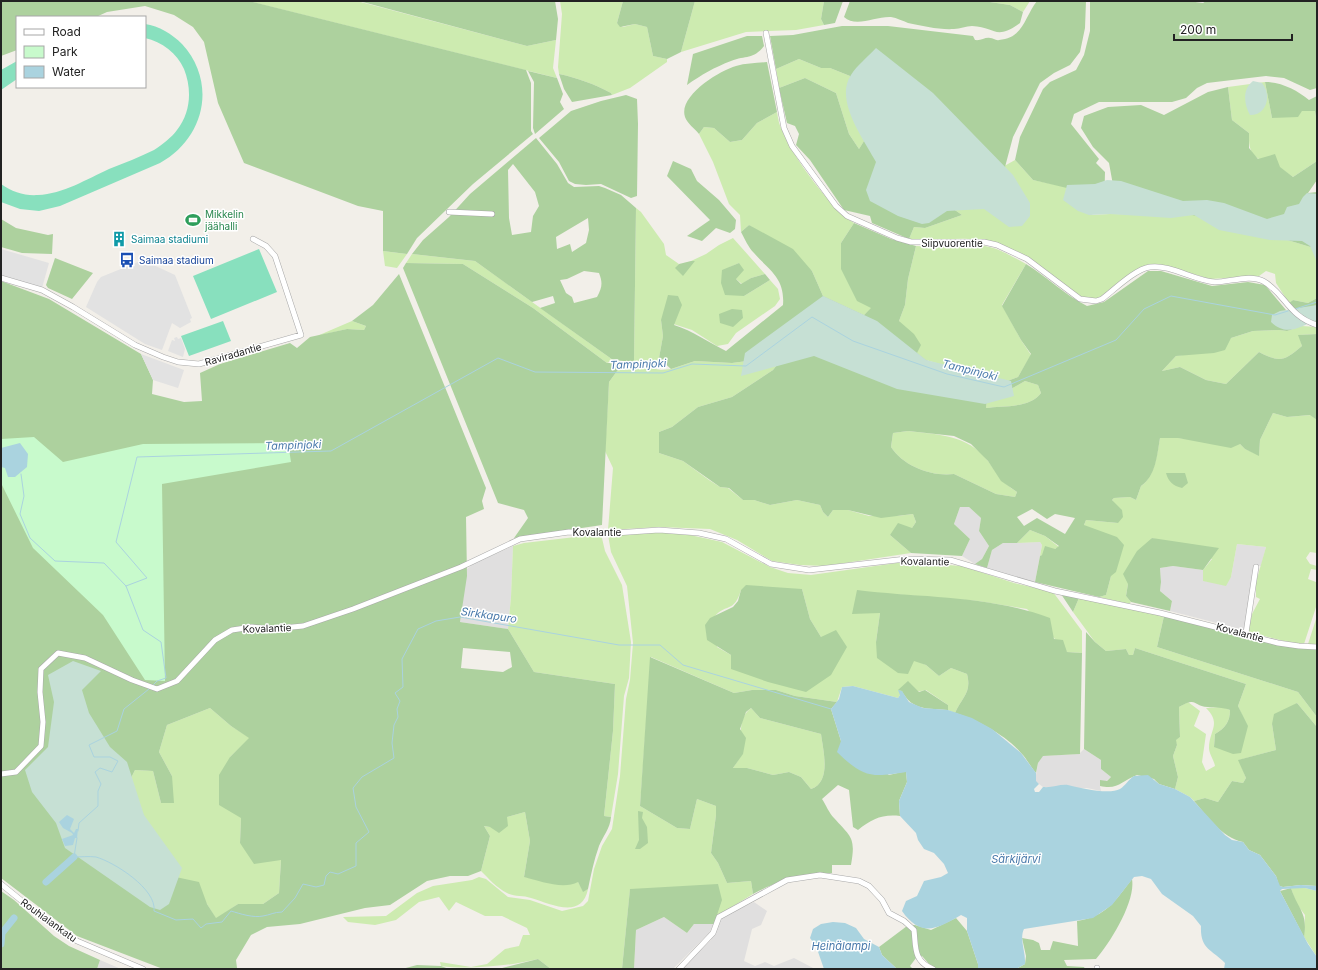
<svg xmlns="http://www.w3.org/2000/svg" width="1318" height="970" font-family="Inter,sans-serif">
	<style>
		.residential { fill: #e0dfdf }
		.grass { fill: #cdebb0; fill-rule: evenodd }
		.forest { fill: #add19e; fill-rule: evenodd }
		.wetland { fill: #c6e0d4 }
		.park { fill: #c8facc }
		.pitch { fill: #88e0be }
		.parking { fill: #e2e2e2 }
		.water { fill: #aad3df }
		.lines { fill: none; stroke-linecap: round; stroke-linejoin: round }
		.stream { stroke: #aad3df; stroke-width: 1 }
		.river { stroke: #aad3df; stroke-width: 7 }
		.minor-casing { stroke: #a9a9a9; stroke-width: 6 }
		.minor { stroke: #fff; stroke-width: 5 }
		.labels { text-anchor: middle; stroke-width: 3; stroke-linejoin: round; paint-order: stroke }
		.leisure-label { font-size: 10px; fill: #27864d; stroke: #fff; text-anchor: start }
		.culture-label { font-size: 10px; fill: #0d838f; stroke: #fff; text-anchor: start }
		.street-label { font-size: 10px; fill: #222; stroke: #fff }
		.transit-label { font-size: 10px; fill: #164399; stroke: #fff; text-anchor: start }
		.water-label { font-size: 11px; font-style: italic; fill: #4a7aab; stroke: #fff }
	</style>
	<rect width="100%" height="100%" fill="#f2efe9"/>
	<path class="residential" d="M960 507H969L981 518 979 531 989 546 982 559 975 564 962 556 970 539 954 524Z
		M1040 542 1042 545 1035 582 1006 575 987 568 992 550 1003 543Z
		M1237 544 1266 547 1261 566 1255 565 1244 630 1170 611 1172 601 1160 591 1161 582 1160 568 1173 566 1203 570V581L1231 577Z
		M513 546 511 597 508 629 460 622 467 569 474 563Z
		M1084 749 1101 760V769L1111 777 1100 786 1101 791 1087 788H1075L1067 785 1050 788 1043 787 1035 781 1038 763 1042 756 1079 754Z
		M754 902 767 911 761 925 752 929 744 961 755 966 765 962 774 966 794 958 815 969H681L711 940 722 917Z
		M664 917 687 933 694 924H714L709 933 673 969H634L636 930Z
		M100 960 121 969H97Z"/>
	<path class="grass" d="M248 1H357L527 46 556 40 553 68 557 78Z
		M560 1H623L617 23 623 27 635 24 647 27 653 56 667 59V62L630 88 612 95 611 93C594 84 578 78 559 74L558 67 562 14Z
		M695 1H824L821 19 824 25 796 30 746 32 681 52Z
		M983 1H1030L1023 12 1010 5Z
		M799 59 821 68H830L850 76 864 141 859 149 849 134 836 93 805 78 779 88 776 69Z
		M1265 82 1272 118 1302 111H1315L1317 124V161L1293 177C1288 174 1283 169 1278 167 1257 158 1248 159 1249 133L1232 120 1228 87Z
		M777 112C778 118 779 125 782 130 792 156 831 209 854 223L841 243 872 308 864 315 823 296 812 271 749 225 741 232 740 215 729 204 713 162 699 134 704 127 714 128 730 142 742 140 757 123Z
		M1015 160 1033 180 1067 187 1089 215 1110 214 1194 215 1261 232 1317 249V298L1308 303 1293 300 1289 303 1276 283 1275 274 1266 271 1259 276 1210 279 1173 268 1149 264 1134 272 1099 298 1088 300 1080 298C1045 271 1015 241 968 239 948 238 929 243 909 239L914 227 925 228 962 215 942 201Z
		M636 208 641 212 664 244 666 255 679 264 676 268 695 261H691L706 254 719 245 733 238 765 274 751 278 742 284 736 279 739 263 730 267 744 296 770 280 778 289 780 299 775 306 736 333 728 344 717 346 692 330 661 320 663 336 659 358 667 365 657 367 634 362Z
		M966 244C994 245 1002 251 1026 264L1002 305 1021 340 1031 355 1018 377 1002 383 926 360 917 353 899 321 905 305 908 279 916 246 939 247Z
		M383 251 407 254 397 268 385 266Z
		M412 254 475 261 613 360 607 363 533 308 463 264 406 263Z
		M352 321 366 326 364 330 347 329 317 336Z
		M1302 326 1317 327V334L1299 335 1302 346C1284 361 1280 363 1259 352L1226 384 1206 380 1180 367 1162 371 1176 356 1189 354 1231 338 1253 331 1279 330 1287 331Z
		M784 356 773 370 732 397 698 407 672 427 659 432V453L683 461 709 480 720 487 728 488 743 500H754L770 505 797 500 820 505 823 512 828 517 833 510H848L869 516H898L913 514 916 522 912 528 890 535 911 553 825 566 800 565 772 561 737 540 710 529 660 527 608 530 613 468 605 451 609 382 623 363 661 370 671 369 695 361 732 363Z
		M1025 381 1038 385 1041 393C1031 408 1002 406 986 408L988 392 1004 393Z
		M1273 413 1287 417 1311 415 1317 420V553L1310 552 1306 558 1310 564 1317 566V570L1311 569 1308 579 1316 582 1317 604 1304 644 1300 645 1248 632 1252 614 1260 599 1256 597V582L1266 547 1237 544 1231 577 1226 586 1203 581V570L1212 559 1152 538 1128 584 1126 596 1131 602 1129 604 1099 597 1106 595 1111 576 1084 525 1086 520 1118 523 1116 506 1112 500 1114 498 1130 497 1136 500 1141 486C1155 477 1157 454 1160 438H1178L1240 444 1245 449 1259 455 1260 440Z
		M908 431C939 435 967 434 988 461 1000 477 999 480 1017 492L1015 497 996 494 954 474C932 477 903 466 891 447L893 433Z
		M1030 530 1045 536 1059 547 1040 556 1042 545 1040 542 1017 543Z
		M655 532 690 535 722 542 770 567 788 573 811 575 904 562 962 566 1014 583 1053 592 1082 631V653L1067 652 1027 609 978 601 892 594 880 613 876 642 926 665 939 676 951 668 967 674C972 693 962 697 955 713L948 710V705L926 690 900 695 898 698 853 686 842 687 837 702 795 696 776 690H752L734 693 651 657 640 806 677 828 690 829 697 799 716 806V815L711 853 718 863 727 883 751 881 753 894 717 916 630 890 622 969H551L538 959C511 966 467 970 441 966L440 962 471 967 487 964 505 949 519 946 523 935H530L527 928 502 916H485L456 902 449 911 439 897 419 902 396 920 375 925 348 922 343 917 386 916 417 893 433 886 472 880 479 877 486 879 508 897 530 900 562 911 583 906 588 901 594 869 602 846 612 829 620 776 626 699 630 680 633 643 627 586 611 552 608 535ZM802 589 810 619 821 637 731 655 717 647 715 616C727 603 734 613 741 590Z
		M601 534 605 551 622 585 631 642 629 678 624 696 618 774 611 817 604 816 613 731 615 684 534 672 508 629 511 597 513 546 524 543Z
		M1079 598 1164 616 1157 647 1298 692 1317 717V727L1297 703 1272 724 1276 750 1239 760 1246 778 1243 783 1232 781 1218 802 1205 798 1194 801 1190 797 1175 789 1178 777 1173 756 1177 745 1175 740 1180 737 1179 707 1188 702 1200 711 1194 726 1206 734 1202 762 1206 771 1215 766C1214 760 1209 754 1209 748 1209 730 1222 724 1206 708L1222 707 1230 710C1230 722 1225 728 1215 734L1214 747 1242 715 1238 706 1246 684 1135 648 1133 655H1129L1126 649 1106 651 1095 642 1073 612Z
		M1317 616V645L1308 644Z
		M210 708 231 726 250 738 230 757 241 818 240 843 281 860 279 893 263 904H238L216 919 207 904 171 876 129 782 135 770 153 771 161 803 172 776 159 752 167 725Z
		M751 708 760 718 821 734C823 750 832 782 811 789L801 777 789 772 773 775 747 768H733L743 753C741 737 737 719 751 708Z
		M525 812 530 841 524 877 578 882 583 891 588 889C582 920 551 904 531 898 523 895 515 897 507 893 497 888 489 879 481 871L490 836 484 826 490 827 507 817Z
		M1291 888H1305L1317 891V957L1304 937 1305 915 1296 903Z"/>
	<path class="forest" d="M1 1H249L526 70 531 83V131L533 134 473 184 417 238 407 254 383 251V211L358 206 244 163 218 103 204 42 193 27 174 15 145 6 107 12 96 17H17V50L1 56Z
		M359 1H555L558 19 556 40 527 46Z
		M623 1H695L681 52 667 59 653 56 647 27 635 24 620 27 617 23Z
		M824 1H843L835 23 824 25 821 19Z
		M850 1H983L1010 5 1023 12 1020 23C995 41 996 27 972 26 966 26 960 29 954 29 940 30 922 26 908 23 903 21 897 18 891 17 876 16 856 28 844 17Z
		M1037 1H1086L1085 28 1080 52 1070 65 1054 73 1040 83 1013 137 1005 167 942 201 962 215 925 228 914 227 909 239 872 223 870 216 844 210 810 160 796 145 799 134 795 126 787 123 779 88 805 78 836 93 849 134 859 149 864 141 850 76 830 68H821L799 59 776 69 770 36 793 35 842 26H888L973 36 975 40C981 41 985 37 990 38 993 38 996 41 999 40 1023 39 1025 16 1037 1Z
		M1090 1H1188L1203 3 1206 1H1317V88L1310 90 1284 78 1266 76 1207 83 1197 88 1186 98 1172 102H1099L1074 114 1071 124 1099 159 1096 163 1105 172 1104 211 1089 215 1067 185V188L1033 180 1015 160 1020 137 1043 89 1050 82 1076 70 1084 55 1090 31Z
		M747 36H762L764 46C753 60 746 55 731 61 715 67 701 75 687 85L693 54Z
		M767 62 777 112 757 123 742 140 730 142 714 128 704 127 699 134C695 129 687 123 685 117 678 96 719 71 736 66 746 63 757 63 767 62Z
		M528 71 557 78 563 94 560 102 564 109 535 134 533 128 534 82Z
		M559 74C578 78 594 84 611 93L612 95 572 102 564 89Z
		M1265 82C1281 82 1297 90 1309 100L1317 96V124L1315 111H1302L1298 117 1272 118Z
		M1228 87 1232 120 1249 133V148L1258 159 1275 154 1280 167 1293 177 1317 161V180L1308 193 1317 192V249L1261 232 1115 196 1109 163 1093 147 1081 128 1084 116 1108 107 1141 105 1164 115 1208 92Z
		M626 95 637 99 638 124 637 196 631 198 601 184 586 185 575 184 569 181 559 162 539 138 571 111 601 101Z
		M536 138 557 164 568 183 574 187 599 186 605 188 621 195 636 208 634 362 613 360 540 308 555 303 553 296 532 302 475 261 412 254 423 240 449 217 470 194ZM513 164 535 192 539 206 533 216 531 232 512 235 509 218 508 170ZM588 218 589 230 586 243 572 252 570 244 557 249 556 237ZM584 271 599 273C603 283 602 288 597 297L574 303 572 297 566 293 560 280 567 279Z
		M673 161 691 169 697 181 719 200 736 220 735 229 730 233 716 228 702 241 687 236 710 220 667 176Z
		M1 219 16 228 48 235 53 234 52 254 22 253 1 247Z
		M854 223 891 239 916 246 908 279 905 305 899 321 914 334 921 345 917 353 926 360 979 383H1002L1018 377 1031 354 1021 340 1002 306 1026 264C1047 277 1065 295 1087 306L1104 302 1148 271H1161L1212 286 1248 282 1265 285 1286 310 1302 326 1287 331 1279 330 1253 331 1231 338 1225 350 1214 353 1176 356 1162 371 1180 367 1206 380 1226 384 1259 352C1280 363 1284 361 1302 346L1298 335 1317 334V420L1310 415 1287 417 1273 413 1260 440 1259 456 1245 449 1240 444 1231 448 1178 438H1160C1157 455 1156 476 1141 486L1136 500 1130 497 1114 498 1112 500 1122 510 1123 517 1118 523 1086 520 1084 525 1117 537 1124 545 1116 572 1111 576 1106 595 1099 597 1035 582 1040 556 1042 555 1045 546 1055 549 1059 546 1045 536 1030 530 1017 543H1003L992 550 987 568 975 564 982 559 989 546 979 531 981 518 969 507H960L954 524 970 539 962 556 911 553 890 535 898 523 912 528 916 522 913 514 881 518 848 510H833L828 517 823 512 820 505 797 500 770 505 754 500H743L729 488 720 487 683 461 659 453V432L672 427 698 407 732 397 773 370 784 356 732 363 695 361 671 369 659 358 663 336 661 320 668 295 678 296 682 305 674 325C693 331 708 342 726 351L783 305C785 278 770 271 754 253 748 247 745 239 741 232L749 225 793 249 812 271 823 296 864 315 871 308 857 301 841 269V243ZM1025 381 1038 385 1041 393C1031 408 1002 406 986 408L988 392 1004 393ZM908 431 954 436 971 444 988 461 1001 481 1017 492 1015 497 996 494 954 474C932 477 903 466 891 447L893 433ZM1032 509 1047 519 1055 514 1075 518 1065 534 1037 518 1024 526 1017 517Z
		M55 258 93 273 72 299 48 288 46 285Z
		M691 261H695L683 276 675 268 679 264Z
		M406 263 463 264 533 308 607 363H623L609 382 602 525 514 538 528 518 524 510 498 503 403 268Z
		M739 263 744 270 736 279 741 284 751 278 765 274 770 280 744 296 725 295 721 283 722 270Z
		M399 274 486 488 482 501 484 509 466 517 467 576 460 622 508 629 534 672 615 684 613 731 604 816 611 817C610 829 603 836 599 846 594 860 591 874 588 889L583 892 578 882C563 890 540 881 524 877L530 841 525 812 507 817 508 826 499 833 490 827 484 826 490 836 481 871 468 876H450L427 881 390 905 365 908 300 924 267 927 251 935 236 960 237 968 239 969H163L77 936 1 878V281L49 299 141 354 153 380 152 394 184 402 202 401 200 373 220 364 290 343 297 348 310 337 347 329 364 330 366 326 352 321 373 305ZM463 648 510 652 512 667 503 672 461 668ZM210 708 231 726 249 738 230 757 219 775V805L241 818 240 843 254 864 281 860 279 893 263 904H238L216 918 207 904 199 882 171 876 129 782 135 770 153 771 161 803H174L172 776 159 752 167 725Z
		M1317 298V322C1304 322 1296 312 1289 303L1293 300 1308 303Z
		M732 309 742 310 743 318 733 327 720 323 719 314Z
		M1166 473H1185L1188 483 1182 488C1173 486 1168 481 1166 473Z
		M1152 538 1219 548 1203 570 1173 566 1160 568 1161 582 1160 591 1172 601 1170 611 1131 602 1126 596 1128 584 1123 574 1137 551Z
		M746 585 802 589 810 619 821 637 836 630 847 647 831 675 806 692 768 682 731 669V655L707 640 705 625 710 618 733 607 738 601 741 590Z
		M857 590C921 598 989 595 1050 618L1054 639 1063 640 1067 652 1082 653 1080 754 1043 756 1038 763 1036 773C1030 766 1027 759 1021 753 1006 735 977 720 955 713 962 697 972 693 967 674L951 668 939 676 926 665 914 661 908 674 898 673 877 658 876 642 880 613 852 614Z
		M1061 594 1079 598 1073 612Z
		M1164 616 1296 648 1317 649V717L1298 692 1157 647Z
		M1086 632 1095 642 1106 651 1126 649 1129 655H1133L1135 648 1246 684 1238 706 1248 726 1241 753 1233 754 1214 747 1215 734C1225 728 1230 722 1230 710 1222 707 1216 708 1208 707 1192 706 1198 696 1179 707L1180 737 1176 740 1177 745 1173 756 1178 777 1175 789 1159 784 1154 779 1137 775C1121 781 1119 790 1100 786V780L1107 781 1111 777 1101 769V760L1084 749Z
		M650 657 734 693 752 690H776L795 696 837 702 831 709 841 741 889 775 906 771 907 782 899 801 900 816C882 814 872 819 858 830L853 827 849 790 838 785 822 799C826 805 829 813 834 818 851 837 856 837 851 865H832V873C799 876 783 878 753 894L751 881 727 883 718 863 711 853 716 815V806L697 799 690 829 677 828 640 806ZM751 708 760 718 821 734C823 750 832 782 811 789L801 777 789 772 773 775 747 768H733L743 754 746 738 740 729 746 712Z
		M908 681 919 692 925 690 948 705V710C928 708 912 711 902 691L898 690Z
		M1297 703 1317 727V886L1301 885 1283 887 1279 886 1276 876 1260 855 1249 850 1243 842C1221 837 1208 817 1194 801L1205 798 1218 802 1232 781 1243 783 1246 778 1238 760 1276 750 1272 724 1274 714Z
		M638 811 643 812 642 818 647 827 648 843 640 849H635L639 840Z
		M1132 879C1136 901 1110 943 1096 959L1064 960 1067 966 1084 967 1085 969H1016L1025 964 1026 956 1022 938 1033 940 1039 943 1041 950H1050L1053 941 1078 946 1077 921C1107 916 1114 902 1132 879Z
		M718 884 722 900 714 924H694L687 933 664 917 636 930 634 969H622L630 889Z
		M1291 888C1298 910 1308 912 1304 937L1280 891Z
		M1 891 14 900 54 936 69 946 100 960 97 969H1Z
		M956 918 967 931 978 964V969H936L929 964 922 956 916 958 910 966 913 969H897L882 955 879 947 907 926 915 925 931 930Z
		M538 959 551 969H498Z
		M417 965 441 966 449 969H402Z"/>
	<path class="wetland" d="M876 48 933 93 1013 175 1030 203V216L1022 226 1009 227 984 209 947 211 929 223 922 224 898 216 870 201 866 190 876 162C864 140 834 100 851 75 857 65 868 57 876 48Z
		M1253 81 1262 83C1272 95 1267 115 1250 115 1244 105 1242 89 1253 81Z
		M1107 180 1121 181 1183 201 1207 200 1224 203 1267 219 1284 214 1287 207 1299 204 1303 197 1307 193 1317 194V262L1310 246 1302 241 1270 240 1219 230 1194 215 1171 218 1110 214 1089 215 1078 211 1063 200 1067 185 1095 184Z
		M823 296 877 321 926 360 1011 381 1014 396 985 404 897 389 814 356 741 376 745 353Z
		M1317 305V320C1299 327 1287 337 1271 322L1272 315 1280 311Z
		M73 661 101 671 82 690 89 713 110 747 127 762 144 815 182 868 169 904 160 910 150 907 65 848 56 823 32 792 25 770 48 747 54 702 48 675Z"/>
	<path class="park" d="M34 437 63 462 143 444 288 443 291 462 162 484 165 681 145 680 103 615 33 548 1 483V439Z"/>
	<path class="pitch" d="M145 24C159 26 172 34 182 44 218 83 204 139 160 163L60 206 39 211 20 209 1 202V184C12 192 25 196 38 195 63 194 87 179 109 169 124 163 140 157 154 150 162 145 172 137 177 130 191 112 192 89 184 69 177 53 162 42 145 38Z
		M17 61V79L1 90V70Z
		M259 249 277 292 211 319 193 276Z
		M223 321 231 341 189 356 181 336Z"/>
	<path class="parking" d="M1 249 49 263 42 288 1 275Z
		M138 262H147L175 275 192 318 190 319 191 322 180 328 172 323 162 350 145 344 86 307 97 282 101 277Z
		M177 337 178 339 181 338 185 349 183 357 168 351 172 340 175 341 174 338Z
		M141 354 184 370 178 388 153 380Z"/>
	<path class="water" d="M20 443 28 454 27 467 15 477H8L5 468 1 467V448Z
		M853 686 898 698 900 695 898 690 902 691 909 702 923 708 948 710 972 718 992 729 1021 753 1036 773V781L1039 784 1034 789 1035 792H1039L1043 787C1052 788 1060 784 1068 785 1081 788 1109 795 1120 789 1126 785 1128 780 1134 776L1148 775 1159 784 1175 789 1190 797 1225 835 1232 840 1243 842 1249 850 1260 855 1276 876 1280 886 1283 887 1301 885 1317 886V891L1305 888 1282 889 1280 891 1308 944 1317 957V969H1224L1225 963C1211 949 1200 949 1201 926L1193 916 1162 894 1151 879 1142 876 1134 877 1112 905 1093 918 1024 929C1019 939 1026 953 1025 964L1016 969H978V964L967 931V918L961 915C937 929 921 938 902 911L906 901 917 896 924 881 941 877 948 873 944 864 934 853 924 849 918 840 916 833 900 816 899 801 907 782 906 772C870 778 863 777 837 752L841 741 831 709 839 699 842 687Z
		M67 815 74 819 70 829 74 833 76 829H78L77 838H75L73 845 65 846 62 839 73 835 72 833 63 828 59 822Z
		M833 922 845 923 856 928 864 939 879 947 882 955 897 969H824L816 946 810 938 813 929 821 924Z"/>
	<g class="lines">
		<path class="stream" d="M1295 309 1317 302
			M21 474 24 496 20 514 30 538 55 561 104 563 126 586 143 630 161 642 166 678 157 681 153 685
			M126 586 147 578 116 542 137 457 331 451 498 358 535 372 663 373 692 364 746 366 812 317 853 341 947 374 1004 387 1116 340 1144 309 1171 296 1275 315 1288 311
			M78 831 79 823 98 806V791L101 784 95 772 100 768 112 772 118 761 110 757H94L89 745 117 731 124 709 149 689
			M77 838 74 857C80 857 89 856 96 857 114 862 157 889 154 911L176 920 193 919 201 928 206 924 222 922 231 911C241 914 253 918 263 916 270 915 274 912 282 912L295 898 303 884 316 887 324 885 326 876 330 872 338 874 356 866V843L369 832 356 807 353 788 362 777 394 758 392 743 394 725 398 717 397 709 400 701 395 693 403 687 402 659 418 629 436 621 460 617 619 645H660L683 665 831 709"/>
		<path class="river" d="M46 882 74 857
			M1 944 2 933 14 918"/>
		<g class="minor-casing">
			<path id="minor" d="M766 33 784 128 792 146 836 206 847 216 897 238 911 242H984L997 245 1027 259 1080 299 1096 301 1102 299C1114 290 1135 269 1150 267 1170 264 1195 281 1215 282 1230 282 1250 274 1263 281 1285 293 1288 316 1317 325
				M449 212 492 214
				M1 278 42 290 73 307 135 345 163 357 178 362 199 364 301 335 275 256 266 246 253 239
				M1246 633 1256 567
				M1 774 16 772 41 746 43 722 40 692 41 669 58 653 85 658 132 680 157 689 177 681 215 640 232 630 252 627 272 629 303 626 353 609 461 567 520 539 569 532 615 533 659 530 699 533 726 539 771 564 809 570 906 559 950 560 1055 591 1160 613 1278 643 1299 646 1317 647
				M1 884 38 914 77 941 143 969
				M1097 968V969
				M679 969 713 933 719 917 787 880 820 875 859 881 869 886 882 900 889 913 904 921 914 930C916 947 913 961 933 969"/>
		</g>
		<use href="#minor" class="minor"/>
	</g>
	<defs>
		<g id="stadium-bare" transform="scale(1.2)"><path d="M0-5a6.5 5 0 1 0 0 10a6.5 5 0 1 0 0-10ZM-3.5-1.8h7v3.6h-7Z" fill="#2e9e5b" stroke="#fff" stroke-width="2.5" paint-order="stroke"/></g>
		<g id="building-bare" transform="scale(1.2)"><path d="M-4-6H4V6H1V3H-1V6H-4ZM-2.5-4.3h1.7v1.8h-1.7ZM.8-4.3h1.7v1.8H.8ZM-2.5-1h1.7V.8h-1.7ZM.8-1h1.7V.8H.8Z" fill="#0f9aa8" stroke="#fff" stroke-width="2.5" paint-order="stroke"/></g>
		<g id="bus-bare" transform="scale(1.2)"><path d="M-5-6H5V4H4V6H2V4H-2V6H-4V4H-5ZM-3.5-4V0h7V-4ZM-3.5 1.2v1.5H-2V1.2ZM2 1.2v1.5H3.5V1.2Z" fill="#1a4fb4" stroke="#fff" stroke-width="2.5" paint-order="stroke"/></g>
	</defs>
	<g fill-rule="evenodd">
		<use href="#stadium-bare" x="193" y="220"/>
		<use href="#building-bare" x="119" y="239"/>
		<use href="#bus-bare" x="127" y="260"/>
	</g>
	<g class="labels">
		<g class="leisure-label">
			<text x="205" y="218">Mikkelin<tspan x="205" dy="12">jäähalli</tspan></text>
		</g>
		<g class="culture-label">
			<text x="131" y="243">Saimaa stadiumi</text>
		</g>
		<g class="street-label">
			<text x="952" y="247">Siipvuorentie</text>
			<text transform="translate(233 354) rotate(-16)" y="4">Raviradantie</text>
			<text x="597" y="536">Kovalantie</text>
			<text transform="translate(925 561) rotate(1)" y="4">Kovalantie</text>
			<text transform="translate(267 628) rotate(-2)" y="4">Kovalantie</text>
			<text transform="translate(1240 632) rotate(15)" y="4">Kovalantie</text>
			<text transform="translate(49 920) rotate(36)" y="4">Rouhialankatu</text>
		</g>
		<g class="transit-label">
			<text x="139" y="264">Saimaa stadium</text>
		</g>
		<g class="water-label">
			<text transform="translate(638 364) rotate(-2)" y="4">Tampinjoki</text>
			<text transform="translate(970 370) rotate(14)" y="4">Tampinjoki</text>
			<text transform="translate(293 445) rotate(-2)" y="4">Tampinjoki</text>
			<text transform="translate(489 615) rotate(8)" y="4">Sirkkapuro</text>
			<text x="1016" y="863">Särkijärvi</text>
			<text x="841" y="950">Heinälampi</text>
		</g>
	</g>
	<rect width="1318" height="970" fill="none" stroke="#222222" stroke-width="4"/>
	<rect x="16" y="16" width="130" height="72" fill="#ffffff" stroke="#a7a7a7"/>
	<rect x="24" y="29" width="20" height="6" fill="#ffffff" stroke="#a7a7a7"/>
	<text x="52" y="36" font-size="12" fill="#222222">Road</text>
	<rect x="24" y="46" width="20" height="12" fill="#c8facc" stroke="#a7a7a7"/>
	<text x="52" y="56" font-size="12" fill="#222222">Park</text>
	<rect x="24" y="66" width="20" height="12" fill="#aad3df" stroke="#a7a7a7"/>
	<text x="52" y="76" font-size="12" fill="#222222">Water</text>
	<path d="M1174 34v6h118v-6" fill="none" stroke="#222222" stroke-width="2"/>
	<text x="1180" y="34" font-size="12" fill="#222222" stroke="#ffffff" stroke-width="3" paint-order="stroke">200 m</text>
</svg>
